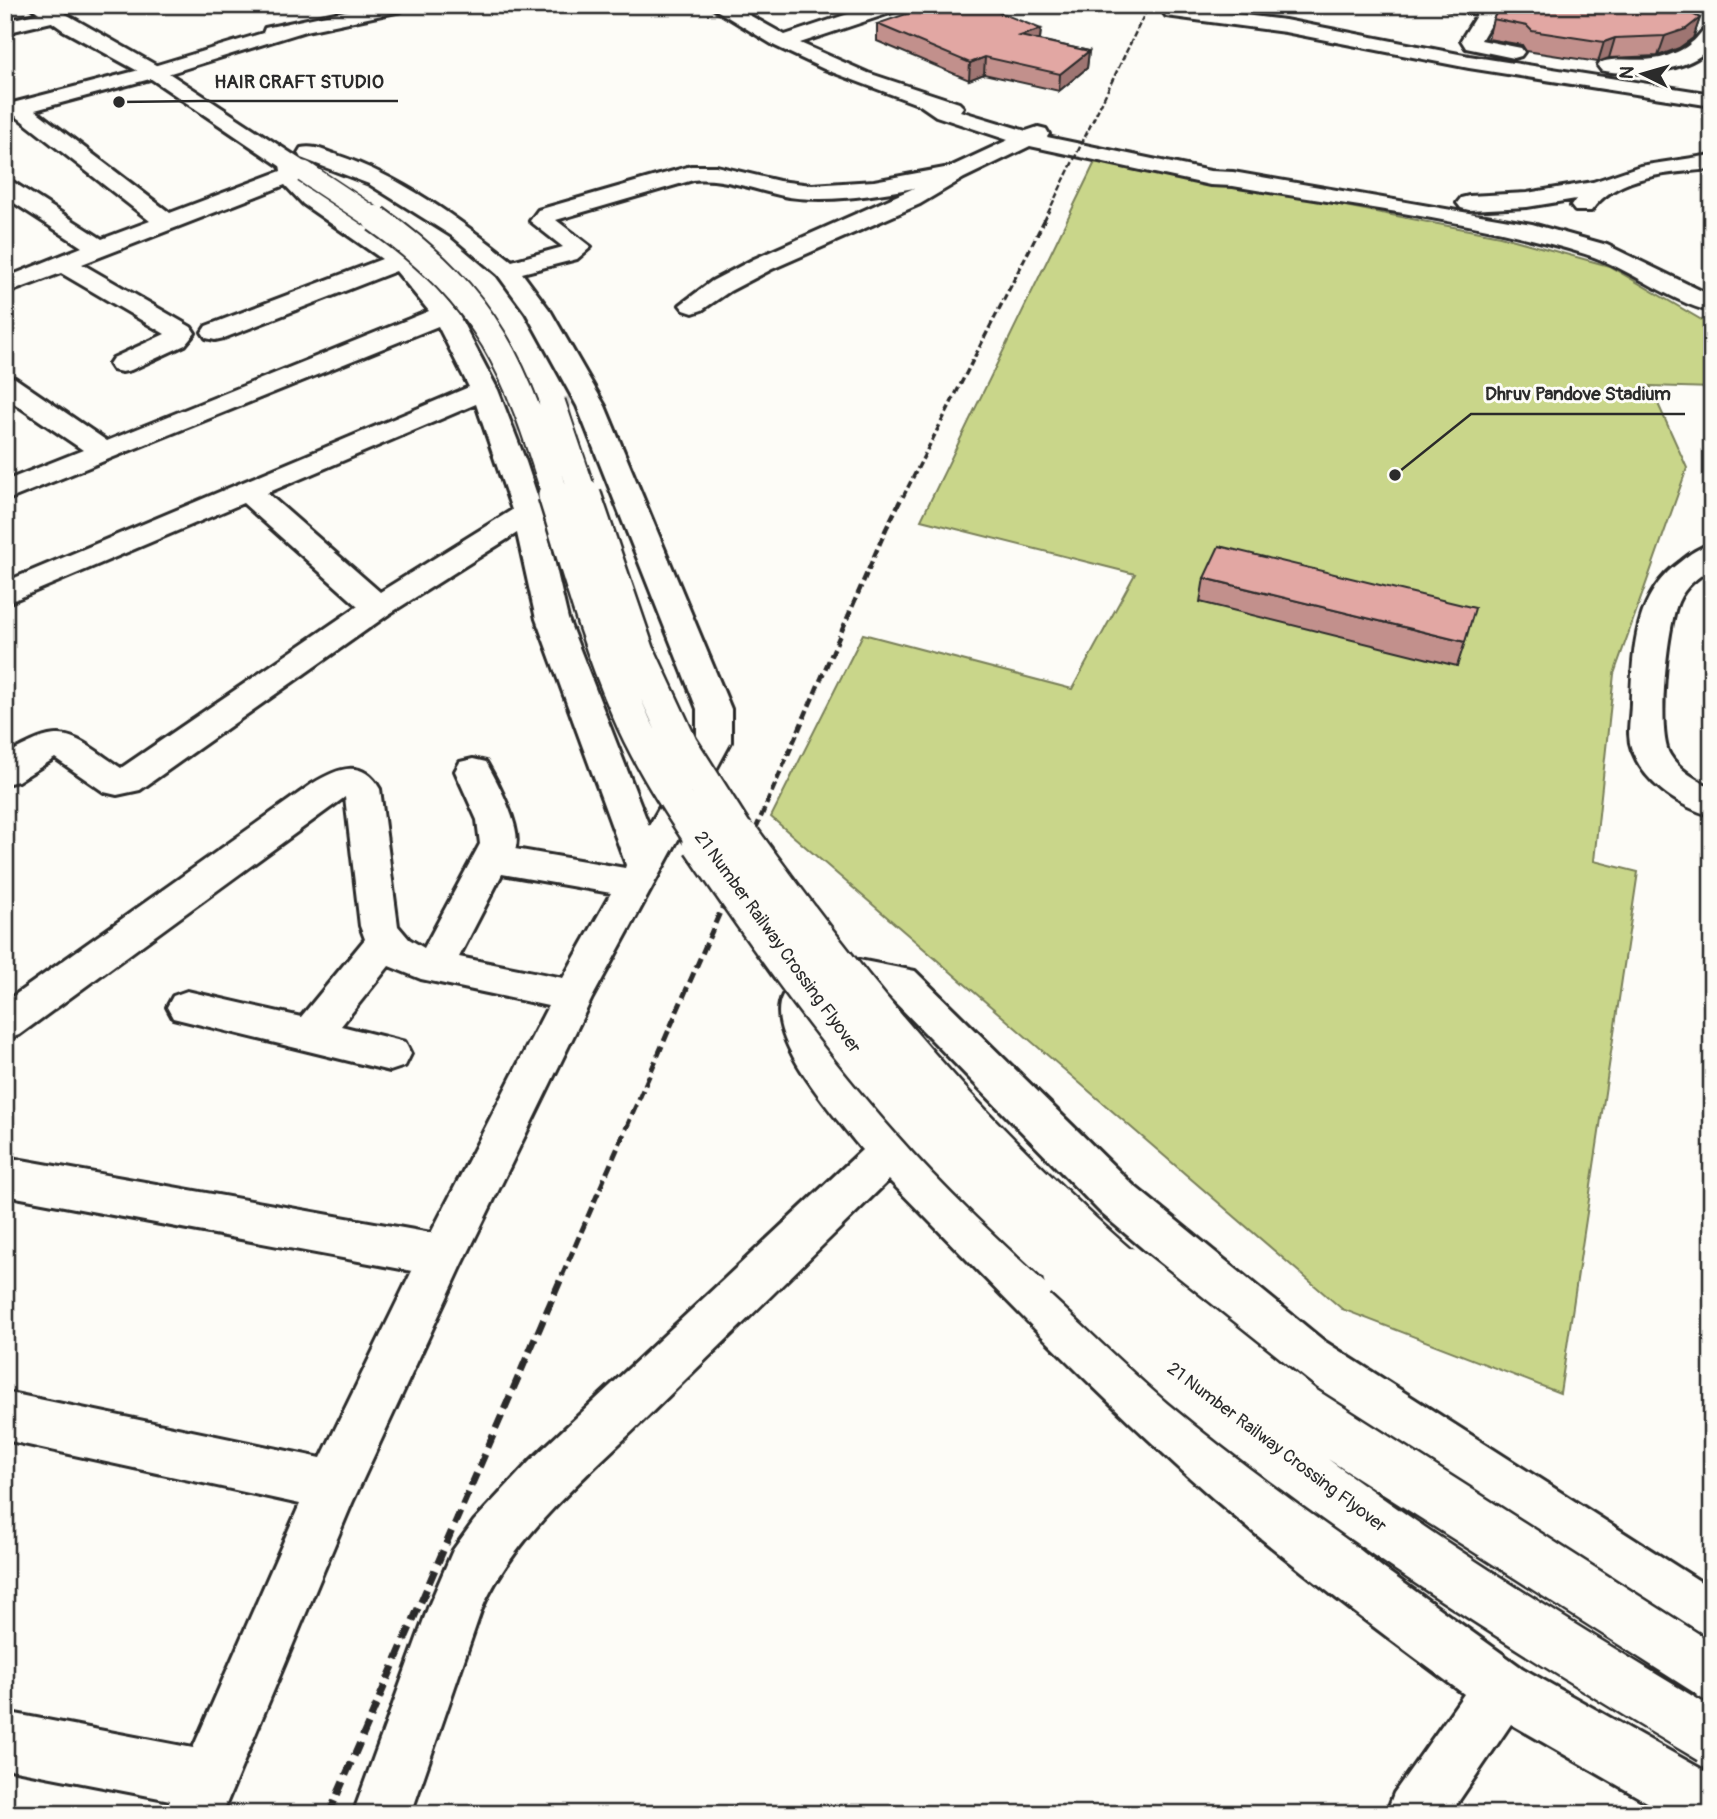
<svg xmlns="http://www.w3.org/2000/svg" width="1717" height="1819" font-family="Pangolin,sans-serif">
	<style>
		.green { fill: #c9d68a; stroke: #7a805a; stroke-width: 2 }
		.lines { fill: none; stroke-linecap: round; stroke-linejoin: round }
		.minor-tunnel { stroke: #d3d2ce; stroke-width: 26; stroke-dasharray: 26 13; stroke-linecap: butt }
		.minor-casing { stroke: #2b2b2b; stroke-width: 6 }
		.major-casing { stroke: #2b2b2b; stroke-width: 6 }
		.minor { fill: #fdfcf7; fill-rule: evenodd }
		.major { fill: #fdfcf7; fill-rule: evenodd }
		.rail-far4 { stroke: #2b2b2b; stroke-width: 2.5; stroke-dasharray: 6 2.5; stroke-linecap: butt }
		.rail-far3 { stroke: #2b2b2b; stroke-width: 3.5; stroke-dasharray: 7 3.5; stroke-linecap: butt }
		.rail-far2 { stroke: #2b2b2b; stroke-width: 4.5; stroke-dasharray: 9 4.5; stroke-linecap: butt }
		.rail-far1 { stroke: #2b2b2b; stroke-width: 5; stroke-dasharray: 11 5; stroke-linecap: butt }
		.rail { stroke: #2b2b2b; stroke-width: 7; stroke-dasharray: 14 7; stroke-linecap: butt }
		.major-bridge-far4-casing { stroke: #2b2b2b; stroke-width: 24; stroke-linecap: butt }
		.major-bridge-far3-casing { stroke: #2b2b2b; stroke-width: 30; stroke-linecap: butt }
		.major-bridge-far2-casing { stroke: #2b2b2b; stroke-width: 38; stroke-linecap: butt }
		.major-bridge-far1-casing { stroke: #2b2b2b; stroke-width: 46; stroke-linecap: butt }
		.major-bridge-casing { stroke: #2b2b2b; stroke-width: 57; stroke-linecap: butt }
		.major-bridge-far4 { stroke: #fdfcf7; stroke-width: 21 }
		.major-bridge-far3 { stroke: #fdfcf7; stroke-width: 26 }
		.major-bridge-far2 { stroke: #fdfcf7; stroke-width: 33 }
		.major-bridge-far1 { stroke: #fdfcf7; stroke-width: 41 }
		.major-bridge { stroke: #fdfcf7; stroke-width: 52 }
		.wall { fill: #c2908c; stroke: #2b2b2b; stroke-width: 2 }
		.shaded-wall { fill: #9e7572; stroke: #2b2b2b; stroke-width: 2 }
		.building { fill: #e2a7a3; stroke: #2b2b2b; stroke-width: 2 }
		.labels { text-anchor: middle; stroke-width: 6; stroke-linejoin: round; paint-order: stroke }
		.street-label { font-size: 18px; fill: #2b2b2b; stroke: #fdfcf7 }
		.leader { fill: none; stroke: #2b2b2b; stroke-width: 2.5 }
		.callout-dot { fill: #2b2b2b; stroke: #fdfcf7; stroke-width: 2.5 }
		.callout-label { font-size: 19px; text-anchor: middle; font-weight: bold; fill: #2b2b2b; stroke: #fdfcf7; stroke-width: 6; stroke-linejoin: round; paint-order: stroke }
	</style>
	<rect width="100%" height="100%" fill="#fdfcf7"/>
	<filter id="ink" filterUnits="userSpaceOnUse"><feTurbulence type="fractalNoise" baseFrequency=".0143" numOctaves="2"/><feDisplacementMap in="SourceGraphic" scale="14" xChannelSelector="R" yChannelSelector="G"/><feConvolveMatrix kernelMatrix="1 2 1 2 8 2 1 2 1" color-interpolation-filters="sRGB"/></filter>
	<g filter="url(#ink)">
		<path class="green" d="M1097 158 1500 236 1609 266 1705 322 1712 334V388L1650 386 1687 468 1614 674 1594 861 1638 872 1560 1393 1342 1309 771 817 863 634 1072 689 1135 574 921 520Z"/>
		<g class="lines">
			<path class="minor-tunnel" d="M514 419 571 409"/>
			<g class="minor-casing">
				<path id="minor" d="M373 5H410L401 11 306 31 161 76 35 110 170 213 281 171 280 164 283 159H299L307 182 319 194 409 256 458 314 498 390 526 462 543 513 568 619 649 826 697 742V709L577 406 526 313 498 275 452 236 369 184 301 158 298 153 301 148C314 145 325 151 337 155 402 177 459 219 512 261L563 247 530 221 538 210 691 166H716L779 181 812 185 874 181 950 167 1008 140 936 116 920 105 824 69 775 46 708 5H731L785 35 875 5H904L902 9 800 43 868 73 959 103 963 107 960 111 1026 131 1038 127 1046 129 1049 134 1047 137 1210 171 1233 172 1532 224 1607 245 1712 296V312C1666 300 1630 268 1585 254 1472 219 1350 206 1233 186L1210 185 1030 146 964 178 920 204 772 269 730 291 702 310 693 313 684 310 680 305 712 281 754 259 914 188C874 195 831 203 789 197 756 191 726 177 693 180L556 220 591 247 577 259 522 273 551 312 605 406 731 709V742L592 998 461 1267 352 1503 222 1814H164L170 1800 5 1768V1712L193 1748 300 1504 5 1440V1392L321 1458 412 1271 5 1195V1157L431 1233 548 1006 421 979 389 966 341 1026 405 1042 411 1054 405 1066 390 1071 173 1018 167 1007 173 996 187 991 301 1017 365 939 360 926 345 797 19 1035 5 1040V1002L312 784C338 768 362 758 380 789L398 926 409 939 424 948 480 844 477 820 455 771 460 762 473 759 486 762C496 779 524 831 515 849L625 868 626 865 536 619 517 533 389 614 140 790 117 795 104 792 55 758 18 781 5 784V756C64 722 68 732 121 768L358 606 243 503 5 604V582L469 387 438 326 5 501V481L83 450 5 397V376L15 378 107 441 429 311 396 271 224 338 215 340 206 338 202 332 206 326 382 259 303 204 285 185 82 264 191 327 195 333 185 345 131 370 122 372 113 370 109 364 113 358 165 334 61 273 5 294V278L82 247 5 197V180L13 182 102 239 150 221 16 116 5 118V105L147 68 263 33 265 28ZM476 404 512 510 380 592 267 493ZM502 874 611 893 563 978 459 957Z
					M1445 5H1488L1497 13 1481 40 1521 48 1524 52 1521 56 1514 58 1466 48 1461 40 1477 14 1447 9Z
					M1173 6 1285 20 1469 56 1712 94V106L1469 68 1285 32 1166 16 1163 12Z
					M53 10 63 16 60 20 5 33V21Z
					M1712 26C1712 33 1713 41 1709 47 1692 72 1628 77 1601 70L1598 66 1601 62C1622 56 1645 64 1667 56 1675 53 1685 49 1691 43 1700 37 1700 29 1712 26Z
					M1712 155V169C1671 173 1617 174 1591 211H1575L1571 206 1576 199 1527 207 1469 210 1461 208 1457 203 1461 198 1469 196 1527 193 1593 182 1640 166Z
					M1712 544V568C1698 577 1685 586 1678 602 1667 626 1656 735 1670 755 1679 770 1697 780 1712 788V816C1678 806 1645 784 1632 750 1626 734 1631 719 1631 702 1633 651 1634 595 1680 562 1690 554 1699 547 1712 544Z
					M859 960 915 971 1133 1185 1324 1341 1712 1589V1645L1667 1624 1290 1373 1101 1213 889 996 863 991 819 1014 821 1028 836 1054 904 1139 1122 1350 1250 1463 1383 1568 1522 1668 1712 1775V1814H1668L1511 1724 1450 1814H1386L1394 1793 1464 1694C1379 1631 1294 1568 1214 1499 1100 1399 995 1288 889 1180 808 1260 727 1339 646 1418 588 1475 513 1536 481 1611L411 1814H353L428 1608 453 1550 474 1521 531 1460 862 1150C837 1118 761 1036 783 995Z"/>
			</g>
			<g class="major-casing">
				<path id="major" d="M28 5H50L161 68 312 167 315 172 312 177H296L147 76 63 30Z"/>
			</g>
			<use href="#minor" class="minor"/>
			<use href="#major" class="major"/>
			<path class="rail-far4" d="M1044 221 1149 5"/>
			<path class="rail-far3" d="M903 497 1045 219"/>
			<path class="rail-far2" d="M750 842 886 529 903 495"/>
			<path class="rail-far1" d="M562 1276 751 841"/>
			<path class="rail" d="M329 1814 563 1274"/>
			<g class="major-bridge-far4-casing">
				<path id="major-bridge-far4" d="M304 172 378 221"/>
			</g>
			<g class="major-bridge-far3-casing">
				<path id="major-bridge-far3" d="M376 219C490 300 516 367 556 497
					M552 403 584 497"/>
			</g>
			<g class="major-bridge-far2-casing">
				<path id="major-bridge-far2" d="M555 495C577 566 597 639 627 708 647 756 675 800 704 842
					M584 495 638 653 681 746 742 842"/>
			</g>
			<g class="major-bridge-far1-casing">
				<path id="major-bridge-far1" d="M703 841C768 936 835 1031 912 1118 961 1174 1016 1225 1071 1276
					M741 841C834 970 935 1095 1052 1205 1078 1229 1103 1254 1131 1276"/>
			</g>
			<g class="major-bridge-casing">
				<path id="major-bridge" d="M1069 1274C1108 1310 1146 1348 1186 1382 1349 1517 1531 1630 1712 1738
					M1129 1274 1301 1411 1712 1673"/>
			</g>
			<use href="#major-bridge-far4" class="major-bridge-far4"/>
			<use href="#major-bridge-far3" class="major-bridge-far3"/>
			<use href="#major-bridge-far2" class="major-bridge-far2"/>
			<use href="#major-bridge-far1" class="major-bridge-far1"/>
			<use href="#major-bridge" class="major-bridge"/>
		</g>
		<path class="wall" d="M1496 5H1675L1700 18 1693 38 1679 48 1658 56 1609 58 1598 62 1526 51 1522 45 1488 39 1493 19 1500 7Z
			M877 24 1041 29 1040 40 1089 51 1087 68 1059 91 984 74 969 80 877 41Z
			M1204 578 1465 642 1457 666 1200 602Z"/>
		<path class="shaded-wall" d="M1700 18 1693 38 1679 48 1658 56 1665 36Z
			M1041 29 1039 46 1020 36Z
			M1615 38 1609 58 1598 62 1604 42Z
			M1089 51 1087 68 1059 91 1060 74Z
			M985 57 984 74 969 80 970 63Z"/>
		<path class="building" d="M932 5H981L1041 29 1020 36 1089 51 1060 74 985 57 970 63 877 24Z
			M1501 5H1675L1700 18 1686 29 1665 36 1615 38 1604 42 1532 31 1527 26 1493 19Z
			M1219 546 1475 608 1465 642 1204 578Z"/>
	</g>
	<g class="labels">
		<g class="street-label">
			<text transform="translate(778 942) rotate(54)" y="6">21 Number Railway Crossing Flyover</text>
			<text transform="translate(1277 1447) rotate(37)" y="6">21 Number Railway Crossing Flyover</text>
		</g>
	</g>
	<path class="leader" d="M119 102L200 101H398M1395 475L1471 414H1685"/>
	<g class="callout-dot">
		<circle cx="119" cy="102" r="7"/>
		<circle cx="1395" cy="475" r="7"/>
	</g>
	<g class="callout-label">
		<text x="299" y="88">HAIR CRAFT STUDIO</text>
		<text x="1578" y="400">Dhruv Pandove Stadium</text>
	</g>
	<rect width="1717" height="1819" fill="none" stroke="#fdfcf7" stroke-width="28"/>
	<rect x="14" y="14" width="1689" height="1791" fill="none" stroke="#2b2b2b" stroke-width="2.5" filter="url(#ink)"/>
	<g transform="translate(1643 74) rotate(275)" stroke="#fdfcf7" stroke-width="5" paint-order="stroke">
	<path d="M0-5L12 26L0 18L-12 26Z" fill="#2b2b2b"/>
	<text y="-10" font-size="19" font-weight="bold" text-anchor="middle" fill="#2b2b2b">N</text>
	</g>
</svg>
